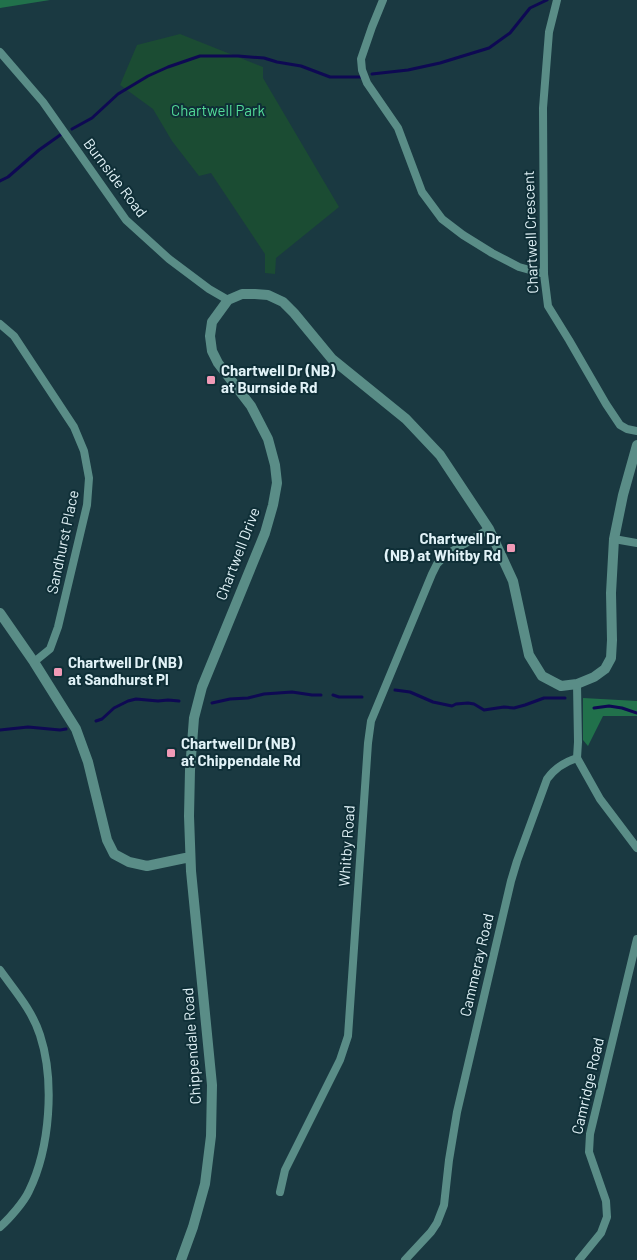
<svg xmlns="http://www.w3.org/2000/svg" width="637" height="1260" font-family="Barlow,sans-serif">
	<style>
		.green { fill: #1b4c33 }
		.forest { fill: #21714b }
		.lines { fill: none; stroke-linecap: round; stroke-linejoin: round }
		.stream { stroke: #0e0953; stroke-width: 3 }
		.minor { stroke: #5a8d87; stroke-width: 8 }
		.tertiary { stroke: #5a8d87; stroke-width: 10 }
		.poi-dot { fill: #f09ab6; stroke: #0f2f37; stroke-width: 2 }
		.labels { text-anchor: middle; stroke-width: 4; stroke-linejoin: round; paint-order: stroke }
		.park-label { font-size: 15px; fill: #53dc98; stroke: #0f2f37 }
		.street-label { font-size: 15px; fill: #e1f2f7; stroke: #0f2f37 }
		.poi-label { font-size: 15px; font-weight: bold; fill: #e1f2f7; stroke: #0f2f37; text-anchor: start }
	</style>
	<rect width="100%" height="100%" fill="#1a3941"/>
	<path class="green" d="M180 34 263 67V78L339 207 276 258 275 274 265 273V254L211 173 199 176 172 141 153 109 120 85 137 45Z"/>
	<path class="forest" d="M0 0H50L0 8Z
		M583 698 637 701V716H603L588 746 583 740Z"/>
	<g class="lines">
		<path class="stream" d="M372 74 408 70 440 63 489 48 510 33 530 8 547 0
			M72 129 92 118 118 94 148 76 168 67 200 56H238L264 58 277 62 301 66 330 77H363
			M0 181 8 177 39 150 63 133
			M395 690 410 692 433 702 452 706 456 704 468 703 474 704 484 710 504 707 514 708 525 705 544 698H565
			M333 695 339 697H362
			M212 703 230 699 248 698 264 694 292 692 312 695H321
			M594 708 609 706 622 708 637 713
			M96 721 102 719 114 708 128 701 136 699 158 701 168 700 179 701
			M0 730 28 727 60 730 66 729"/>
		<path class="minor" d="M383 0 372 27 361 59 362 70 367 83 398 128 422 192 442 219 463 235 492 253 519 267 544 274
			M557 0 549 32 543 108 544 274 548 306 569 340 606 404 620 425 627 429 637 431
			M0 52 43 102 126 220 169 259 209 289 228 300
			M0 324 14 336 74 427 84 451 89 478 87 505 58 627 50 649 34 662
			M614 539 637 543
			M577 684 578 742 577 758
			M577 758 600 799 637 848
			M0 970C15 991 32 1010 40 1035 55 1081 50 1148 29 1191 24 1202 9 1219 0 1227
			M280 1192 285 1170 340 1060 348 1036 368 743 371 721 432 574 437 564 446 555 489 529
			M405 1260 431 1232 437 1223 444 1205 449 1160 457 1112 511 881 517 861 547 779C555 768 564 762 577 758
			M579 1260 601 1233 607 1217 606 1201 589 1152 590 1134 637 939"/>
		<path class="tertiary" d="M0 613 34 662 76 729 88 762 107 840 114 854 129 862 147 866 190 857
			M181 1260 193 1227 205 1184 211 1136 212 1085 191 871 189 816 190 770 194 718 202 687 265 533 273 505 277 483 275 465 268 439 251 406 218 363 212 351 210 336 212 322 228 300 242 294H255L268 295 283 302 294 313 332 359 406 419 440 455 489 529 513 581 529 655 542 676 561 686 577 684 594 677 605 669 611 658 612 640 611 593 614 539 623 495 637 445"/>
	</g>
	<g class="poi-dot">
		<rect x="206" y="375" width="10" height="10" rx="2.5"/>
		<rect x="506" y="543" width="10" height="10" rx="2.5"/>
		<rect x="53" y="667" width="10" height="10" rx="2.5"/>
		<rect x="166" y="748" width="10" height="10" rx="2.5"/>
	</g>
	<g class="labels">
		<g class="park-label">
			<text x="218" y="116">Chartwell Park</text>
		</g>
		<g class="street-label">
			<text transform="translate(115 178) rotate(53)" y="5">Burnside Road</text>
			<text transform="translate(531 232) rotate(-92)" y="5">Chartwell Crescent</text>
			<text transform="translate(63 542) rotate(-78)" y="5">Sandhurst Place</text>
			<text transform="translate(238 554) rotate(-69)" y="5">Chartwell Drive</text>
			<text transform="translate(347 846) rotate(-86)" y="5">Whitby Road</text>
			<text transform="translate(477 965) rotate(-77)" y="5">Cammeray Road</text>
			<text transform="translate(192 1046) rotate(-94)" y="5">Chippendale Road</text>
			<text transform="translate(588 1086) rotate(-77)" y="5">Camridge Road</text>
		</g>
		<g class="poi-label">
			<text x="221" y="376">Chartwell Dr (NB)<tspan x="221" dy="17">at Burnside Rd</tspan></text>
			<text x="501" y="544" text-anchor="end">Chartwell Dr<tspan x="501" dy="17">(NB) at Whitby Rd</tspan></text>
			<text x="68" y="668">Chartwell Dr (NB)<tspan x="68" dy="17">at Sandhurst Pl</tspan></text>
			<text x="181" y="749">Chartwell Dr (NB)<tspan x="181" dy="17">at Chippendale Rd</tspan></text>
		</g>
	</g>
</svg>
